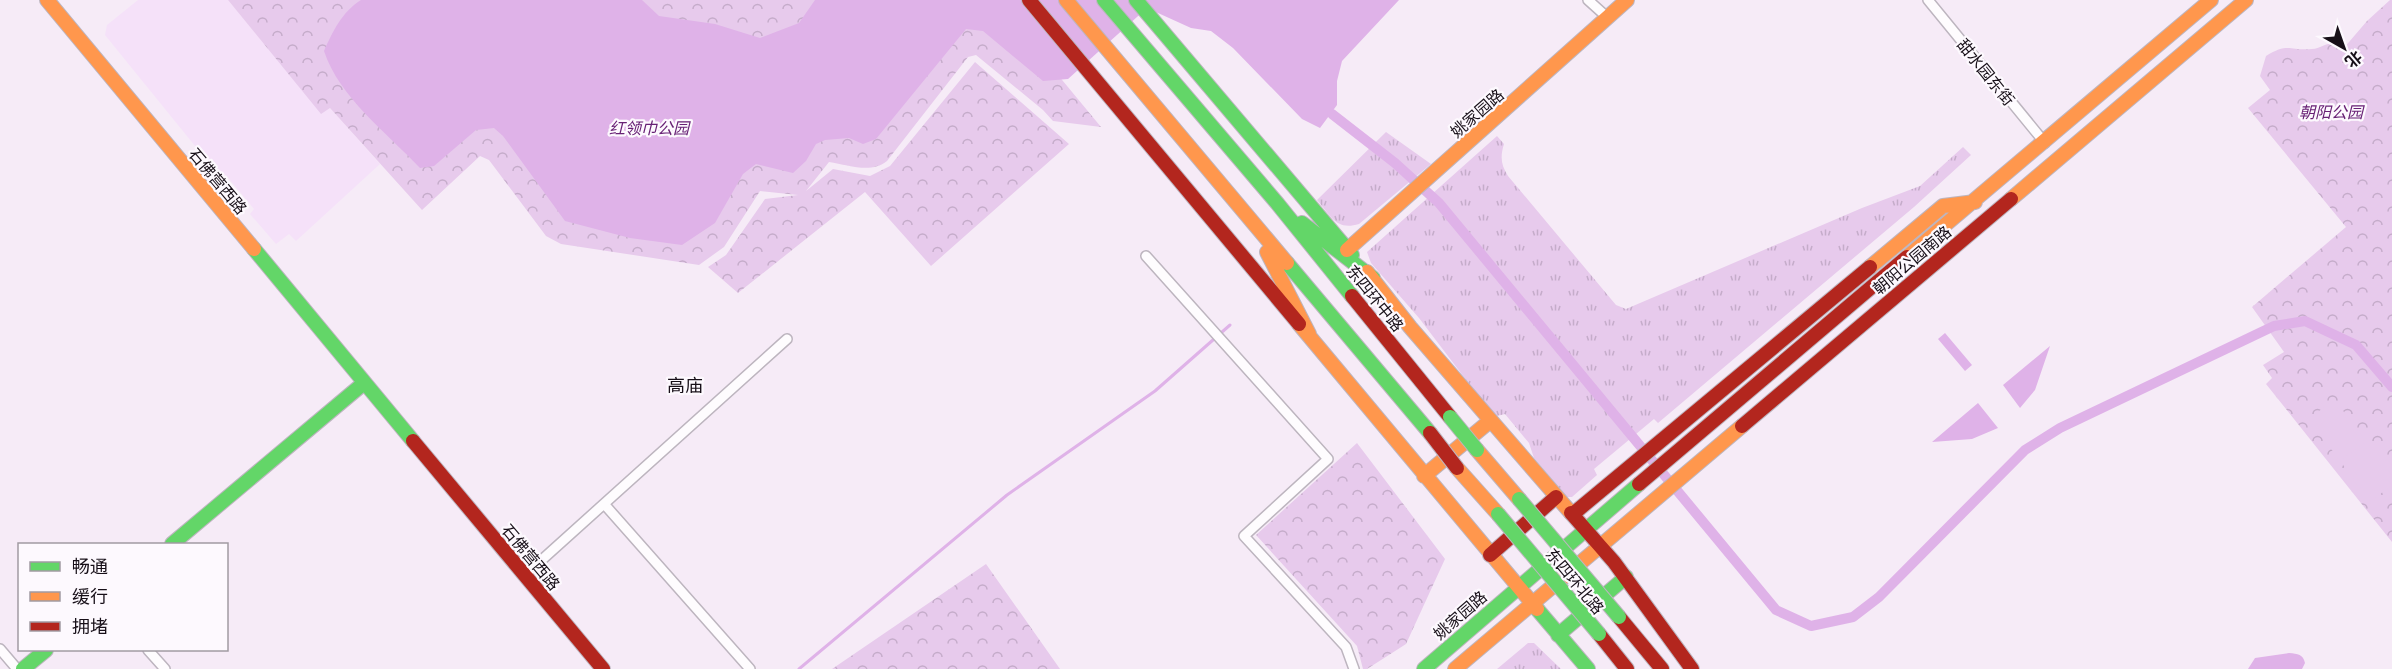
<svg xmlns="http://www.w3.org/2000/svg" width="2392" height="669" font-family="'Source Serif 4','Noto Sans SC',serif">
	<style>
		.built { fill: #f5e1f9 }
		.grass { fill: url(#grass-tufts) }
		.forest { fill: url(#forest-crowns) }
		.pitch { fill: #e7caec }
		.water { fill: #dfb2e8 }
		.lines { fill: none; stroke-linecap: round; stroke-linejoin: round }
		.stream { stroke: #dfb2e8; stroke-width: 3 }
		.canal { stroke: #dfb2e8; stroke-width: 10 }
		.street-casing { stroke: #bdb5bf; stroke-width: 12 }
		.fast-casing { stroke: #bdb5bf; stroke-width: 16 }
		.slow-casing { stroke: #bdb5bf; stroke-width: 16 }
		.jam-casing { stroke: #bdb5bf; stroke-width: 16 }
		.street { stroke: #fefcfe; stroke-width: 9 }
		.fast { stroke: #63d668; stroke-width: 14 }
		.slow { stroke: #ff974d; stroke-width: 14 }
		.jam { stroke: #b3261e; stroke-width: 14 }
		.fast-bridge-casing { stroke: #bdb5bf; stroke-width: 16; stroke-linecap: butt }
		.jam-bridge-casing { stroke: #bdb5bf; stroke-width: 16; stroke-linecap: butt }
		.fast-bridge { stroke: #63d668; stroke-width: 14 }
		.jam-bridge { stroke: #b3261e; stroke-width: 14 }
		.labels { text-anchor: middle; stroke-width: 4.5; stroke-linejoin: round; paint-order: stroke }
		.street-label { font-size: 16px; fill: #170f18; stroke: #fdf9fe }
		.park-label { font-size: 16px; font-style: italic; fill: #682175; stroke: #fdf9fe }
		.neighbourhood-label { font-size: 18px; fill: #170f18; stroke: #fdf9fe }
	</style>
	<defs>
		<pattern id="grass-tufts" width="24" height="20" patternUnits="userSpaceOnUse" patternTransform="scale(1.5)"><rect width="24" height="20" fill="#e7caec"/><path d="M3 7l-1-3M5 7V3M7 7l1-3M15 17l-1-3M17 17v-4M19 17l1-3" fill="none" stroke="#c5acca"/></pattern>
		<pattern id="forest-crowns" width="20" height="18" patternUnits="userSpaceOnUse" patternTransform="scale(1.5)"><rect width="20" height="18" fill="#e7caec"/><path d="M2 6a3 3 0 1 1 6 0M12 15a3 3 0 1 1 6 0" fill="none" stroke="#c5acca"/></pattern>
	</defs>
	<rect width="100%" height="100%" fill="#f6ebf7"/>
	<path class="built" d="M138 0H228L321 113 330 108 380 164 296 241 289 234 276 244 250 214 254 209 226 175 221 178 105 35 107 25Z"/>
	<path class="grass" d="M1386 132 1431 164 1359 224C1336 231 1331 216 1317 200Z
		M1497 136 1504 144C1500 157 1501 165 1508 176L1616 305 1626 309 1862 208 1920 186 1963 147 1971 155 1914 207 1658 423 1654 419 1594 469 1597 475 1572 497H1567L1534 458 1529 443 1505 414 1497 416 1489 410 1419 318 1371 263 1367 252Z
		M1528 643H1534L1561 669H1497Z"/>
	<path class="forest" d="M228 0H996L1101 127 1053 121 1043 110 976 55 968 57 887 161C871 174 849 165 829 162L806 191 833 169 870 176 890 166 975 62 1069 144 931 266 865 192 738 293 708 267 726 255 765 199 798 195 760 191 724 247 699 265 561 244 546 236 489 160 480 156 422 210 330 108 321 114Z
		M2390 0H2392V542L2266 384 2272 378 2263 365 2284 352 2252 307 2346 227 2248 108 2270 90 2260 76 2266 56C2288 42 2290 51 2312 49 2324 48 2331 37 2343 49L2367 21Z
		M1357 443 1445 559 1406 644 1367 669H1363L1357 646 1256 535Z
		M986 564 1060 669H832Z"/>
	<path class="pitch" d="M2334 399 2364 438 2339 459 2308 420Z
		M2367 441 2392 472V485L2371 501 2340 461Z"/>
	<path class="water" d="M361 0H642L659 16 715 24 760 38 799 23 815 0H1399L1342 61 1337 81V105L1320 128 1302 119 1233 48 1211 31 1191 28 1147 8 1068 79 1043 81 983 31 966 29 876 139 863 144 849 138 825 140 816 144 806 161 793 173 756 164 743 174 715 223 682 245 630 238 565 221 503 136 494 128 476 130 434 166 420 168C387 133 339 97 324 51 333 31 342 12 361 0Z
		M1945 333 1972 365 1965 371 1938 339Z
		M2050 346 2035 390 2020 408 2003 385Z
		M1978 403 1998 428 1972 439 1932 442Z
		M2289 653C2298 654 2303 654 2305 663L2302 669H2248L2255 658Z"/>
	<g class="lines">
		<path class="stream" d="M799 669 1007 495 1155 391 1230 325"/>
		<path class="canal" d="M1332 114 1395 163 1439 203 1776 610 1811 626 1853 617 1879 597 2025 450 2060 428 2274 326 2305 321 2356 345 2392 387"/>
		<g class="street-casing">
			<path id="street" d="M1588 0 1608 18
				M1928 0 2045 143
				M1146 256 1328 459 1244 536 1346 647 1354 669
				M605 505 750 669
				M525 575 787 339
				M0 649 17 669
				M148 650 165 669"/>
		</g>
		<g class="fast-casing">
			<path id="fast" d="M1104 0 1277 203 1352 296
				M1136 0 1352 255
				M1302 223 1373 278
				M254 249 413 441
				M1287 263 1430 433
				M172 544 364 383
				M1537 609 1588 669
				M1558 635 1626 577
				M23 669 46 650
				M1424 669 1639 484"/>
		</g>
		<g class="slow-casing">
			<path id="slow" d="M47 0 254 249
				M1066 0 1287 263
				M2011 199 2246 0
				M1347 250 1627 0
				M1267 252 1309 334
				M1907 257 2211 0
				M1870 267 1943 206 1975 202
				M1367 272 1410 327 1571 513
				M1299 324 1537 609
				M1477 450 1519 499
				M1457 468 1498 514
				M1424 476 1490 421
				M1455 669 1742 426"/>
		</g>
		<g class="jam-casing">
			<path id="jam" d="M1029 0 1299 324
				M1352 296 1450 417
				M1742 426 2011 199
				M413 441 603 669
				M1639 484 1907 257
				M1571 513 1614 562 1692 669
				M1573 514 1870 267
				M1490 555 1556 497
				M1619 617 1662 669
				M1599 634 1627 669"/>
		</g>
		<use href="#street" class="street"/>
		<use href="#fast" class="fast"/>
		<use href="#slow" class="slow"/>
		<use href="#jam" class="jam"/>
		<g class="fast-bridge-casing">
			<path id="fast-bridge" d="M1450 417 1477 450
				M1519 499 1619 617
				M1498 514 1599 634"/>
		</g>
		<g class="jam-bridge-casing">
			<path id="jam-bridge" d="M1430 433 1457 468"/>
		</g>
		<use href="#fast-bridge" class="fast-bridge"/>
		<use href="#jam-bridge" class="jam-bridge"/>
	</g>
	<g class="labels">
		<g class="street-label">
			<text transform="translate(1986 72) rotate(51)" y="6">甜水园东街</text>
			<text transform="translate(1477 113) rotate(-41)" y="6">姚家园路</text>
			<text transform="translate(218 181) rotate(50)" y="6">石佛营西路</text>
			<text transform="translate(1912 260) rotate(-40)" y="6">朝阳公园南路</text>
			<text transform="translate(1375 298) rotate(51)" y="6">东四环中路</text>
			<text transform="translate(531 557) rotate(50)" y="6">石佛营西路</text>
			<text transform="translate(1575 581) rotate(50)" y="6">东四环北路</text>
			<text transform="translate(1460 615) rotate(-41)" y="6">姚家园路</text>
		</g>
		<g class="park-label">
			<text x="2331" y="118">朝阳公园</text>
			<text x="649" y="134">红领巾公园</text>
		</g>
		<g class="neighbourhood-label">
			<text x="685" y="392">高庙</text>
		</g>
	</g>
	<rect x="18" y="543" width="210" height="108" fill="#fdf9fe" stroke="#a19ba2" stroke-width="1.5"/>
	<rect x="30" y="562" width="30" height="9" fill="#63d668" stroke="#a19ba2" stroke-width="1.5"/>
	<text x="72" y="573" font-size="18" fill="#170f18">畅通</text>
	<rect x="30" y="592" width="30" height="9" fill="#ff974d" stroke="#a19ba2" stroke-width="1.5"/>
	<text x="72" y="603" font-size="18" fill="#170f18">缓行</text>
	<rect x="30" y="622" width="30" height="9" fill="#b3261e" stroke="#a19ba2" stroke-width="1.5"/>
	<text x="72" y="633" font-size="18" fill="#170f18">拥堵</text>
	<g transform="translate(2344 48) rotate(140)" stroke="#fdf9fe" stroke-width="4.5" paint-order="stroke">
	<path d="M0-4.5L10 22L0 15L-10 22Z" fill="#170f18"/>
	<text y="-9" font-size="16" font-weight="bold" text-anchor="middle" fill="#170f18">北</text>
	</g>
</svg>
